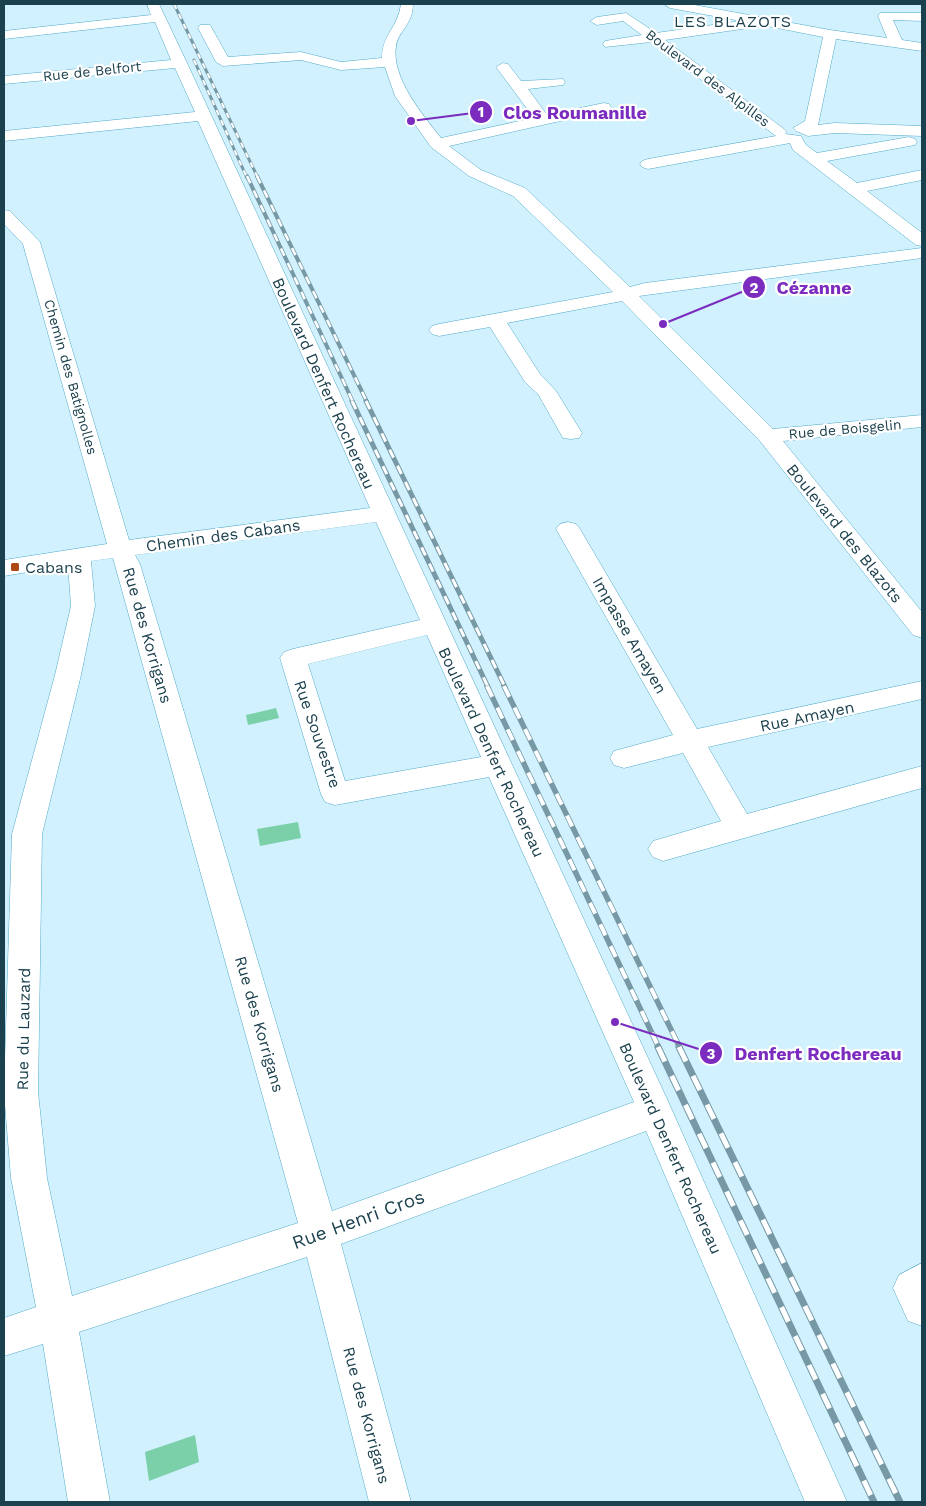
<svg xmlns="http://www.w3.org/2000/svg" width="926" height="1506" font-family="'Work Sans',sans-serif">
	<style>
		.water { fill: #7bd0a9 }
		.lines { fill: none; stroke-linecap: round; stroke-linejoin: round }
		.minor-casing { stroke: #52aac8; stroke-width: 1 }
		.minor { fill: #fff; fill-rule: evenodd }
		.rail-far4-casing { stroke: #7699a5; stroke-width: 3 }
		.rail-far3-casing { stroke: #7699a5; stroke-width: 4 }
		.rail-far2-casing { stroke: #7699a5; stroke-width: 5 }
		.rail-far1-casing { stroke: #7699a5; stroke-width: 5.5 }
		.rail-casing { stroke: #7699a5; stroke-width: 7 }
		.rail-far4 { stroke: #fff; stroke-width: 2; stroke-dasharray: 5.5; stroke-linecap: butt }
		.rail-far3 { stroke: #fff; stroke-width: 2.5; stroke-dasharray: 8; stroke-linecap: butt }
		.rail-far2 { stroke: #fff; stroke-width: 3; stroke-dasharray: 9; stroke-linecap: butt }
		.rail-far1 { stroke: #fff; stroke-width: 4; stroke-dasharray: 12; stroke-linecap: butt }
		.rail { stroke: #fff; stroke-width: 5; stroke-dasharray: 16; stroke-linecap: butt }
		.poi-dot { fill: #ae4917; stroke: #fff; stroke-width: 2 }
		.labels { text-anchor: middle; stroke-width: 4.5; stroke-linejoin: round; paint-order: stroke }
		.far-street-label { font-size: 14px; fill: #1c414e; stroke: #fff }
		.far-quarter-label { font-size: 16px; letter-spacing: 1px; fill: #1c414e; stroke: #fff }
		.street-label { font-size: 16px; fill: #1c414e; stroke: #fff }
		.poi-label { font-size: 16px; fill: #1c414e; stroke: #fff; text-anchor: start }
		.near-street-label { font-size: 19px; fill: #1c414e; stroke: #fff }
		.leader { fill: none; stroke: #7b2cbf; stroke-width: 2 }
		.callout-dot { fill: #7b2cbf; stroke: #fff; stroke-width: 2 }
		.mark-label { font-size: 15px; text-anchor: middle; font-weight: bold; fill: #fff }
		.callout-label { font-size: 18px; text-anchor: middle; font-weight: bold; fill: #7b2cbf; stroke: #fff; stroke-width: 4.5; stroke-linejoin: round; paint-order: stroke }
	</style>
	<rect width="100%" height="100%" fill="#d0f1fd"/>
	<path class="water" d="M276 708 279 718 248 725 246 715Z
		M298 822 301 838 260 846 257 829Z
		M195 1435 199 1462 149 1481 145 1452Z"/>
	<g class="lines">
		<g class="minor-casing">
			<path id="minor" d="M147 4H159L187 63 667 1099 847 1502H805L646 1131 341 1244 411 1502H369L307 1257 79 1332 110 1502H68L43 1344 4 1356V1318L36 1307 11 1178 4 1092 12 834 55 675 71 606 68 565 4 576V560L107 544 23 244 4 224V210L10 211 40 242 129 540 370 508 198 121 4 141V131L195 112 175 68 4 84V76L171 60 155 22 4 39V31L151 15ZM376 522 420 620 293 649 284 652 280 658 321 794 325 802 335 805 489 777 634 1102 332 1211 140 564 135 555ZM113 558 298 1223 72 1296 47 1178 38 1092 42 834 81 675 95 606 91 561ZM427 635 481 757 345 781 308 664Z
				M401 4H413C413 25 398 31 396 46 391 78 423 115 441 138L534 118 496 67 503 63 508 64 521 81 563 79 565 82 563 85 528 89 547 115 604 103 609 104 611 107 609 110 449 146 481 170 525 188 630 287 645 283 922 248V258L639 296 773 429 922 415V427L783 441 922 612V638L913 635 760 441 622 301 507 323 540 374 556 391 582 433 579 438 571 439 563 438 538 394 525 382 490 327 439 336 432 334 429 330 432 326 439 324 613 292 513 196 469 176 431 147 395 96 385 67 341 70 301 60 223 66 216 62 198 28 200 25H210L228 57 301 52 341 62 382 58C382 34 398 28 401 4Z
				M664 4H689L830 30 887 38 878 16 880 13H922V21L893 20 902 40 922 43V51L836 39 818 125 835 123 922 126V136L835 133 808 136 796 131 793 128 805 121 823 37 747 22 749 25 747 28 742 29 665 40 784 129 787 132 785 134 801 136 806 145 817 153 909 137 915 139 917 142 915 145 827 161 857 183 922 170V180L867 191 922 233V246L916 245 793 150 790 143 648 169 642 167 640 164 642 161 648 159 776 136 651 42 605 47 603 44 605 41 642 35 623 21 597 25 590 21 597 17 626 13 656 33 741 21 670 8Z
				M568 522 576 524 580 529 697 729 922 681V699L708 747 747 814 922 766V788L663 861 653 857 648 849 653 841 721 821 683 753 624 768 614 765 610 758 614 751 673 735 556 529 560 524Z
				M922 1263V1326L908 1321 893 1288 899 1275Z"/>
		</g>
		<use href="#minor" class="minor"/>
		<g class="rail-far4-casing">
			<path id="rail-far4" d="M174 4 258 178
				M194 60 247 178"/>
		</g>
		<g class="rail-far3-casing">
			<path id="rail-far3" d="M247 176 353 402
				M257 176 367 402"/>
		</g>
		<g class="rail-far2-casing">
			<path id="rail-far2" d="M352 401 488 687
				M366 401 505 687"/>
		</g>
		<g class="rail-far1-casing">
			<path id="rail-far1" d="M487 686 659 1048
				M504 686 680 1048"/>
		</g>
		<g class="rail-casing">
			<path id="rail" d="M658 1047 874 1502
				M679 1047 900 1502"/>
		</g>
		<use href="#rail-far4" class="rail-far4"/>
		<use href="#rail-far3" class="rail-far3"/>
		<use href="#rail-far2" class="rail-far2"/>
		<use href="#rail-far1" class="rail-far1"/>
		<use href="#rail" class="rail"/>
	</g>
	<rect class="poi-dot" x="10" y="562" width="10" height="10" rx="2.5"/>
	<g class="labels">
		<g class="far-street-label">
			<text transform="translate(92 71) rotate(-6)" y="5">Rue de Belfort</text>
			<text transform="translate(708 78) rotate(37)" y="5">Boulevard des Alpilles</text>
			<text transform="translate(71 377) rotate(74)" y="5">Chemin des Batignolles</text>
			<text transform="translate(845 429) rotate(-5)" y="5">Rue de Boisgelin</text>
		</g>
		<g class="far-quarter-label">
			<text x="733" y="27">LES BLAZOTS</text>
		</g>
		<g class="street-label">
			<text transform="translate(324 383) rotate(66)" y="6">Boulevard Denfert Rochereau</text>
			<text transform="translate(845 533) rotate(51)" y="6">Boulevard des Blazots</text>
			<text transform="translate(223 535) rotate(-8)" y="6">Chemin des Cabans</text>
			<text transform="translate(148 635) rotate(74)" y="6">Rue des Korrigans</text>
			<text transform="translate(630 635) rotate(60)" y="6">Impasse Amayen</text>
			<text transform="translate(807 716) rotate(-12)" y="6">Rue Amayen</text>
			<text transform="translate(318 734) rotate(71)" y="6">Rue Souvestre</text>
			<text transform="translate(492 752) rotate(65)" y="6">Boulevard Denfert Rochereau</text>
			<text transform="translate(260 1024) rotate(74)" y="6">Rue des Korrigans</text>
			<text transform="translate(23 1029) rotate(-89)" y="6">Rue du Lauzard</text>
			<text transform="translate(671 1148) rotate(66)" y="6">Boulevard Denfert Rochereau</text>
			<text transform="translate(367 1415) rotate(75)" y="6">Rue des Korrigans</text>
		</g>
		<g class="poi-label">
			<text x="25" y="573">Cabans</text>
		</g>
		<g class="near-street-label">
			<text transform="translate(358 1219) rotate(-20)" y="7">Rue Henri Cros</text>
		</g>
	</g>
	<path class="leader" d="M411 121L481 112M663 324L754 287M615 1022L711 1053"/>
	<g class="callout-dot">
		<circle cx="411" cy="121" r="5"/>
		<circle cx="663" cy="324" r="5"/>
		<circle cx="615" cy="1022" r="5"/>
		<circle cx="481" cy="112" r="12"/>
		<circle cx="754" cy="287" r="12"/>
		<circle cx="711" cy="1053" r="12"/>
	</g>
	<g class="mark-label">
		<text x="481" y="117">1</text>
		<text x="754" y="293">2</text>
		<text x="711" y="1059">3</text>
	</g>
	<g class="callout-label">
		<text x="575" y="119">Clos Roumanille</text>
		<text x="814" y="294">Cézanne</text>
		<text x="818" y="1060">Denfert Rochereau</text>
	</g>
	<rect width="926" height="1506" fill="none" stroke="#1c414e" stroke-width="10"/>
</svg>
